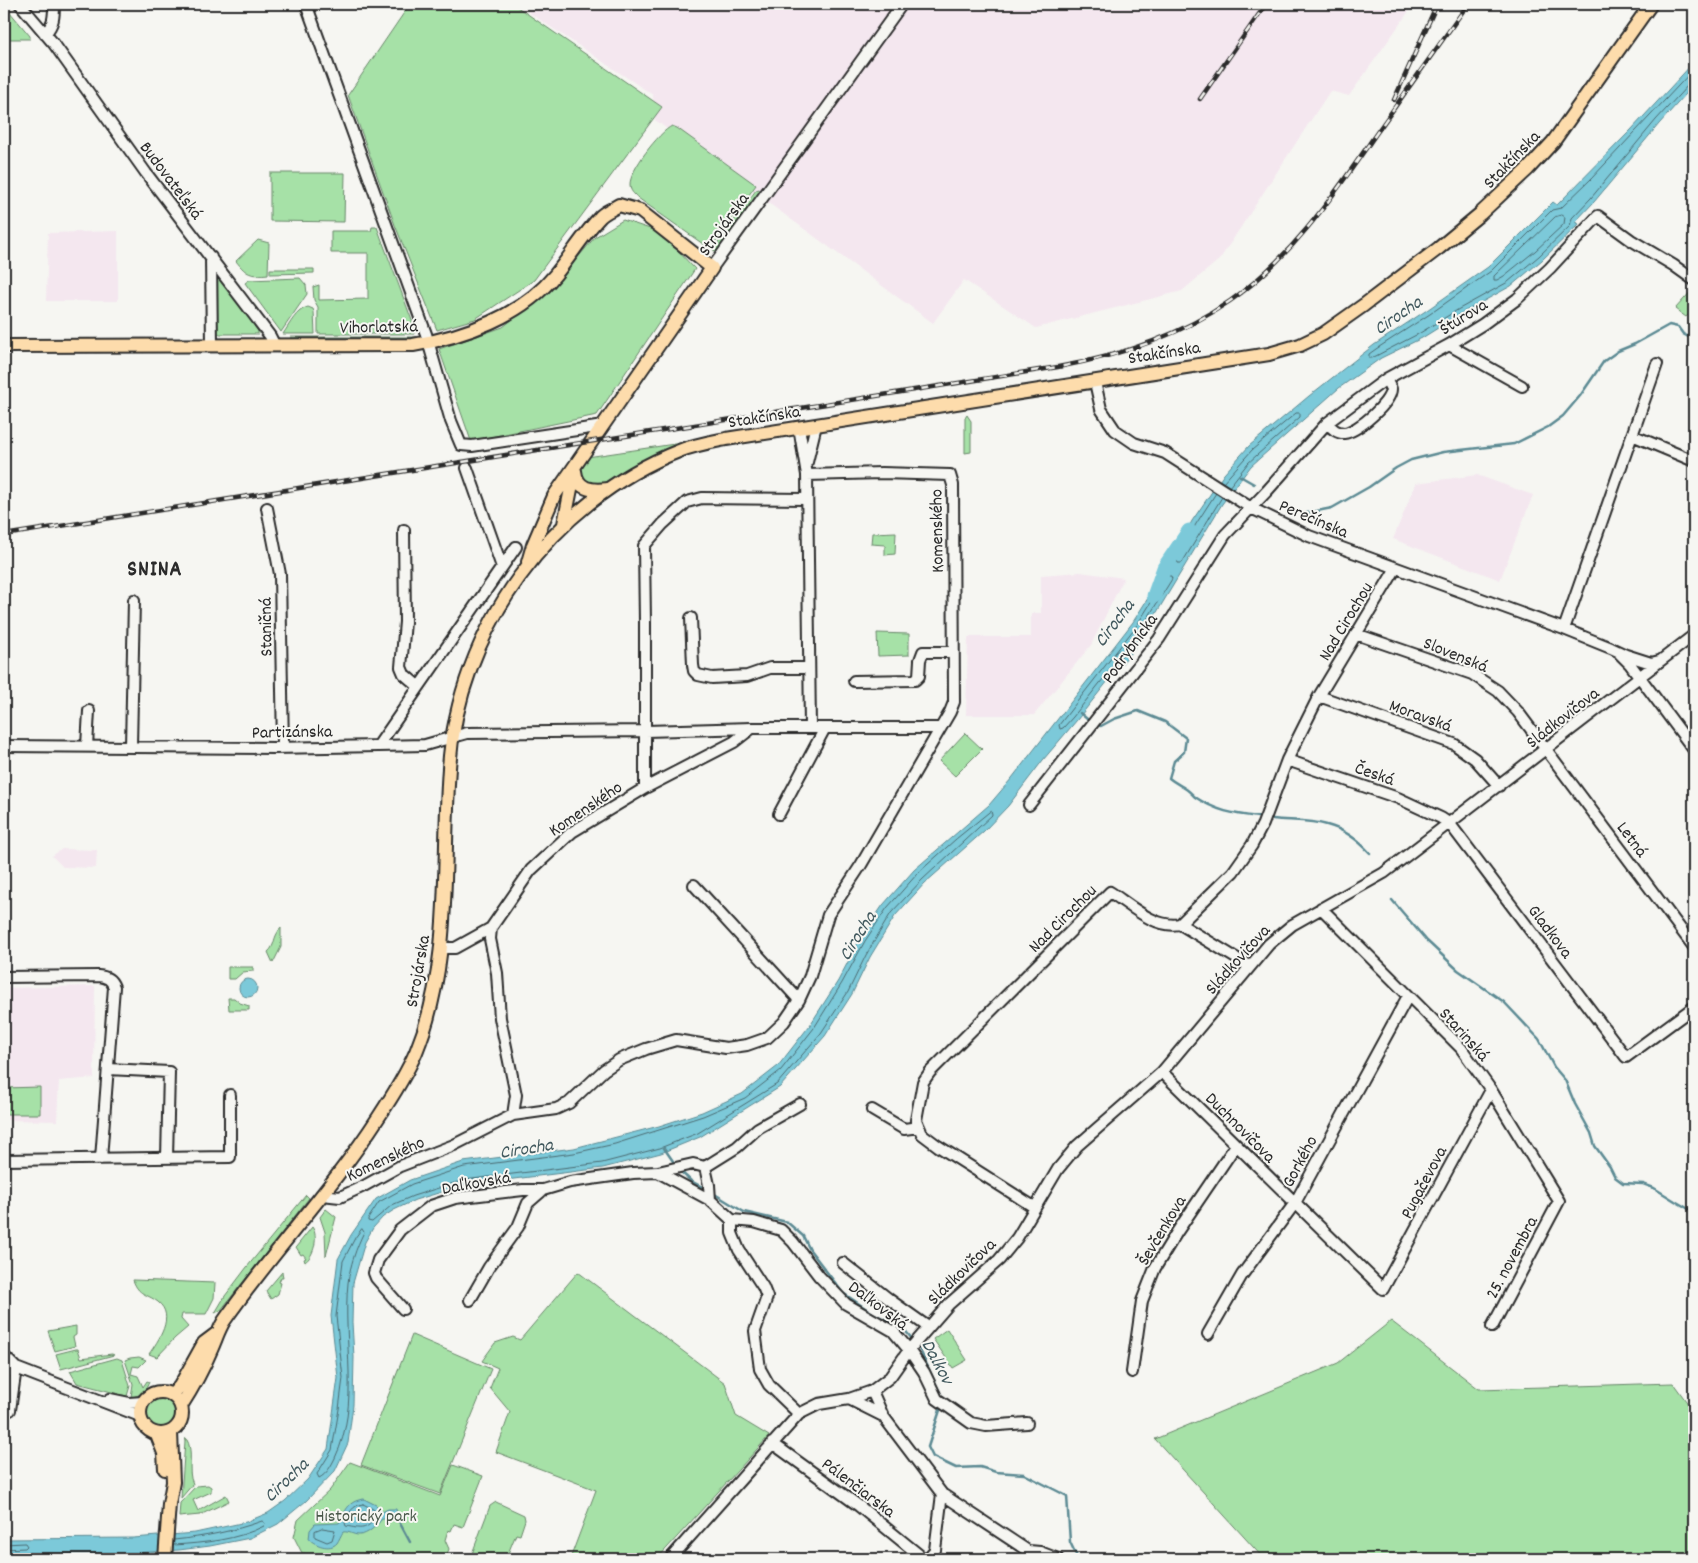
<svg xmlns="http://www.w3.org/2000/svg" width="1698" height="1563" font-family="Dekko,sans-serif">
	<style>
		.built { fill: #f4e7ef }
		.green { fill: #a6e1a7; stroke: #688669 }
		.water { fill: #7bc9d9; stroke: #5b8a93 }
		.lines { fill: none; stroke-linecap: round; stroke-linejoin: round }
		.shore { stroke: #4b6a71; stroke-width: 1 }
		.stream { stroke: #5b8a93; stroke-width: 2.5 }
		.river { stroke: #7bc9d9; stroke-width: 15 }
		.minor-casing { stroke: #2b2b2b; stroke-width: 14 }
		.major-casing { stroke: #2b2b2b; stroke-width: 16 }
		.minor { stroke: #f6f6f2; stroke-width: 10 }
		.major { stroke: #fddcac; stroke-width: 12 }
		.rail-casing { stroke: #2b2b2b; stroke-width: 4.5 }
		.rail { stroke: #f6f6f2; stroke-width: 2.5; stroke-dasharray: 8; stroke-linecap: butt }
		.labels { text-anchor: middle; stroke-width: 4; stroke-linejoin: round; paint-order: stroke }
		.street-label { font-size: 18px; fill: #2b2b2b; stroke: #f6f6f2 }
		.park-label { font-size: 18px; fill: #4a584a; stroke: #f6f6f2 }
		.water-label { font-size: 19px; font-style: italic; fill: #435a5f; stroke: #f6f6f2 }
		.district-label { font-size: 22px; font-weight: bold; letter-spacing: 1px; fill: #2b2b2b; stroke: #f6f6f2 }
	</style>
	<rect width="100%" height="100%" fill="#f6f6f2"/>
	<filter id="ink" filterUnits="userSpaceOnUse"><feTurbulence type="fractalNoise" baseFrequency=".02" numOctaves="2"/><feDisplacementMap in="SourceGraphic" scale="10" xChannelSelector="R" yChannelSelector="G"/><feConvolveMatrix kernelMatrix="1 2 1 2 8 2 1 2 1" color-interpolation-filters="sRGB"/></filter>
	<g filter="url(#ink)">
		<path class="built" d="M516 4H1414L1349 96 1330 91 1220 259 1182 291 1036 328 964 280 933 323 655 120 653 95Z
			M118 231V301H46L48 233Z
			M1477 475 1533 495 1500 580 1393 539 1416 483Z
			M1080 572 1124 578 1091 645 1053 692 1034 715H966L968 637H1031V613H1041V575Z
			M62 849 97 850 96 868 63 867 52 856Z
			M95 986 94 1078 59 1081 57 1121 4 1120V988Z"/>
		<path class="green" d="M410 4H513L662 107 534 280 475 319 437 330 395 225 348 95Z
			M4 5 30 36V39H4Z
			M672 126 677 128 756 185 710 249 638 198C634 194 630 191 630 185 629 171 659 132 672 126Z
			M270 173H345L344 222 270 221Z
			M759 189 760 192 723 247 715 251 713 250 756 190Z
			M623 220 653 230 677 250 695 269 597 415 471 441 439 349 503 327 555 285 595 237Z
			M372 227H377L414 326V334H318V307L314 300 313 287 319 285V300L368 299V253H331V231H371Z
			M258 240 269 243 268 274C251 276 247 275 236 261Z
			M270 269H314V273L270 274Z
			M300 278 306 285 307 294 281 332 245 283 249 280Z
			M218 279 221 281 258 329V334H217L216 332V280Z
			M1694 288V310L1686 317 1675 309Z
			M308 307 313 309 314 312 315 334H283C290 324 296 310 308 307Z
			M291 337H416L410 340H291Z
			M967 415 971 421V452L965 453V418Z
			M688 442 601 484C582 482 577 475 587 457Z
			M896 532 895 554 885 555V545L871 544 872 533Z
			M877 633 909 634V655L878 656Z
			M965 733 982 749 955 776 939 761Z
			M281 928V947L273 963 268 952C276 945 272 938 281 928Z
			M228 967H253V971L243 972 235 979H228Z
			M228 998H234L240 1003 249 1006V1010H229Z
			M40 1087V1114H4V1088Z
			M306 1195 309 1198 221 1310 215 1313 225 1296 247 1267Z
			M326 1209 336 1217 326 1256 325 1232 320 1217Z
			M312 1227C319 1236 314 1256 305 1262L304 1259 306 1258 303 1254 301 1255 296 1247Z
			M282 1272 283 1277H281L279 1282 281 1283 278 1294 271 1299 266 1291Z
			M578 1272 725 1383 736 1416 769 1436 657 1559H570L596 1490 496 1452 510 1412 490 1388 498 1368 482 1361 495 1343 513 1337 520 1340Z
			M133 1280 215 1283 214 1298 206 1314H182L181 1319 188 1327 175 1338 157 1357 149 1354C158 1341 176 1316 158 1302 146 1293 139 1296 133 1280Z
			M1391 1321 1479 1389 1673 1383 1694 1412V1559H1264L1155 1439 1338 1363Z
			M76 1326V1335L73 1337 75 1346 55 1351 48 1331Z
			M947 1329 967 1360 953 1368 933 1339Z
			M412 1335 491 1369 440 1494 361 1465Z
			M76 1349H78L81 1358 112 1354 114 1355 61 1369 56 1354Z
			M139 1357 146 1360 139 1367 133 1366 131 1374 138 1376 143 1387 147 1381 149 1382C146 1390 141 1396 131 1397L133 1384 125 1360 130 1358Z
			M117 1358 122 1360 130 1386 127 1396 77 1383 70 1371Z
			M146 1413a15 15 0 1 1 30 0a15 15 0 1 1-30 0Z
			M186 1438C195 1452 186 1470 193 1484L181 1498 185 1441Z
			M350 1462 440 1496 453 1465 483 1476 463 1527 454 1524 451 1531 448 1530 445 1540 449 1549 445 1559H352L302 1553 294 1537 298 1520 330 1490Z
			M208 1485 211 1487V1492L193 1500 198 1511 226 1495 229 1501 200 1515 179 1517 180 1503 196 1486Z
			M496 1502 524 1515 525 1520 520 1535 516 1534 507 1556 513 1559H470L490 1506Z"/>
		<path class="water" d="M1694 62V85L1659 124 1594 202 1575 222 1579 224 1542 260 1511 286 1462 313 1422 338 1381 358 1339 388 1251 466 1222 504 1139 642 1077 720 1043 760 1008 806 984 831 925 883 895 916 870 957 852 994 825 1036 780 1087 700 1137 661 1153 603 1168 465 1185 415 1200 394 1210 383 1217 373 1228 365 1242 353 1283 352 1322 354 1357 353 1405 348 1443 335 1471 306 1501 278 1524 250 1538 210 1546 179 1550 135 1553 4 1554V1539L133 1538 195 1533 246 1522 268 1513 285 1501 308 1479 328 1449 338 1378 331 1316 338 1259 351 1235 376 1199 410 1180 463 1162 574 1148 659 1126 702 1112 742 1094 778 1066 810 1025 838 981 860 939 883 905 914 870 989 805 1012 778 1133 622 1170 563 1192 521 1224 474 1249 446 1309 396 1374 345 1427 310 1488 267 1553 202 1557 205 1631 130Z
			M239 988a9 9 0 1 1 18 0a9 9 0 1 1-18 0Z
			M364 1499 376 1505 382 1512 388 1509H396L397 1515 390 1519H382C377 1525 368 1535 359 1535 353 1535 349 1531 343 1532 341 1535 339 1540 337 1543 330 1551 315 1545 309 1539L310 1530 315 1524 339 1523C346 1511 347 1501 364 1499Z"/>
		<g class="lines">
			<path class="shore" d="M1694 69 1591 179 1561 208 1552 210 1491 271 1430 314 1376 349 1369 354V358H1372L1420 333 1459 309 1508 282 1539 256 1570 226 1572 218 1591 198 1656 120 1689 84 1694 83
				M1562 215 1565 217 1564 224 1535 251 1504 276 1497 280H1494V276L1555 217Z
				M1223 483 1252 450 1296 413H1300V417L1248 463 1229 487
				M1216 493 1196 524 1177 560 1178 563H1182L1222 497
				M1168 576H1171L1172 579 1134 640 1073 717 1063 728 1060 729 1059 725 1137 625Z
				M991 811 992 815 922 880 891 913 866 955 848 992 821 1033 777 1084 698 1133 660 1148 602 1163 464 1180 413 1196 392 1205 372 1222 368 1221V1219L379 1202 412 1184 464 1167 574 1153 615 1144 703 1116 745 1098 781 1070 814 1028 842 983 865 941 887 908 918 873 956 839Z
				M362 1229 364 1232C356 1248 350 1266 348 1283 342 1341 361 1404 335 1458 331 1466 327 1474 319 1478L317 1474 332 1450 339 1409 343 1378 336 1316 343 1261 355 1238Z
				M363 1504 373 1509 377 1514V1517C365 1531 362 1529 346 1526L345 1523C348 1514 352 1505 363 1504Z
				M322 1528 335 1530 332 1540 327 1542 315 1537V1531Z
				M4 1544 25 1543 27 1546 25 1548 4 1549
				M174 1545C204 1543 237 1540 264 1526L265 1523 262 1521C234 1531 204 1537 174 1540"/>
			<path class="stream" d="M1240 476 1254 484
				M1307 513 1332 508 1369 487 1396 468 1411 460 1443 452 1514 444 1548 427 1563 416 1580 396 1604 361 1618 351 1635 344 1669 325 1678 327 1683 334 1694 340
				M1080 713 1087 719
				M1097 725 1101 726 1114 719 1138 711 1165 722 1186 738 1184 752 1174 761 1169 778C1175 783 1180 785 1186 789 1189 791 1192 794 1195 797 1216 811 1233 814 1258 817
				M1272 819C1290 821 1310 820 1327 825 1343 829 1359 841 1370 853
				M1392 900 1427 941 1458 970 1504 1002 1539 1039 1554 1067 1565 1080 1575 1104 1591 1133 1595 1146 1610 1167 1615 1177 1623 1183 1643 1184 1654 1188 1675 1201 1694 1212
				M664 1148 675 1164
				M680 1171 691 1181 706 1189
				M713 1193 744 1212 787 1222 803 1236 810 1250 843 1293 874 1314 903 1328 913 1340
				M918 1346 943 1399
				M941 1407 928 1447 933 1457 956 1468 980 1467 996 1472 1024 1474 1067 1496 1070 1542 1078 1559
				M396 1516 410 1542"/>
			<path class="river" d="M1154 596 1164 568 1189 531"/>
			<g class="minor-casing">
				<path id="minor" d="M20 4 54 44 146 173 270 336 274 344
					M306 4 426 334 451 421 461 445 472 446 603 426
					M45 34C54 24 54 16 54 4
					M211 257 212 346
					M712 268 902 4
					M1449 345 1522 386
					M1095 382 1101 409 1115 430 1134 443 1165 453 1251 508 1309 536 1564 629 1611 648 1626 655 1651 663 1659 661
					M1327 423C1332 428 1336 433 1344 433 1357 432 1391 403 1391 389L1386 379
					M799 427 807 475 810 728
					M1632 435 1694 461
					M807 462 816 425
					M467 468 502 567
					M267 508 280 574 283 748
					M404 530 405 622 401 667 404 674 419 687
					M691 618 693 665 694 671 698 675 712 678 747 676 770 668H809
					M1564 629 1657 364
					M1356 634 1472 674 1498 691 1518 712 1694 947
					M1620 654 1630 664 1694 750
					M854 681 915 680 919 676 920 660 923 652H953
					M1319 696 1454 744 1475 759 1499 786
					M4 746 274 748 378 746 425 745 467 733 646 731 752 728H940
					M87 746 89 711
					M131 746 134 600
					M378 746 516 547
					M1287 760 1398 798 1441 818 1450 824 1626 1057 1694 1007
					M645 788V623L644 546 663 524 687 502 702 498 806 499
					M1029 805 1159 639 1225 535 1267 491 1327 423 1386 379 1449 345 1483 324 1517 299 1550 268 1598 216 1631 240 1673 265 1694 280
					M779 814 825 728
					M694 885 799 1000
					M1321 908 1461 1048 1491 1090 1559 1201 1492 1327
					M1180 924 1249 966
					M491 928 490 939 497 973 500 1018 516 1095 513 1115
					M441 948H455L491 928 531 870 572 832 645 788 734 742 752 728
					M4 977 98 976C107 977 111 979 114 987L101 1159
					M108 1069 169 1072 167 1158
					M1162 1072 1383 1289 1491 1090
					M872 1110 904 1129 919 1127
					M4 1160 230 1157V1095
					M705 1167 709 1185 710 1200
					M658 1172 693 1164 705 1167 737 1147 758 1128 800 1104
					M322 1195 340 1197 364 1186 400 1166 454 1145 513 1115 556 1109 569 1103 604 1070 619 1060 646 1049 676 1040 726 1048 747 1045 767 1038 784 1022 799 1000 810 976 828 915 861 865 950 712 954 702 953 485 950 475 882 473 807 475
					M1034 1207 938 1146 922 1134 916 1120 923 1082 930 1072 1110 892C1130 905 1155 929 1180 924L1233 872 1252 845 1263 824 1287 760 1319 696 1396 568
					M732 1220V1233L739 1250 763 1287 767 1297 755 1331 760 1369 769 1385 799 1414
					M843 1263 890 1300 928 1327
					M470 1300 489 1267 518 1227 528 1203 543 1190
					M403 1309 376 1278 374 1273 378 1260 400 1230 431 1206 455 1198 523 1190H543L570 1182 633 1173 658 1172 710 1200 732 1220 754 1222 781 1230 793 1242 819 1276 846 1304 893 1331 909 1350 924 1372 937 1399 971 1423 986 1426 1027 1423
					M1208 1334 1242 1275 1295 1203 1408 996
					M4 1356 16 1368 140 1416
					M4 1372 16 1368
					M1132 1372 1142 1301 1155 1268 1177 1232 1236 1145
					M872 1391 883 1416
					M110 1399 129 1403 143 1402
					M849 1399 883 1416 942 1494 935 1550 927 1559
					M4 1410H10L16 1368
					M772 1443 859 1506 924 1559
					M942 1494 1028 1551 1038 1559
					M1029 1551 1040 1552 1058 1559
					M670 1559 799 1414 819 1404 849 1399 872 1391 890 1377 909 1350 949 1304 999 1260 1017 1238 1058 1169 1077 1146 1162 1072 1269 944 1292 925 1384 873 1694 635"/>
			</g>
			<g class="major-casing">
				<path id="major" d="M4 346 413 345C463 337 522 316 555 275 570 257 583 235 600 217 604 212 613 209 619 205L640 211 712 268 554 496 533 545 528 562
					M575 471C577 490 592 491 608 489
					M564 524 574 474
					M140 1413a21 21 0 1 1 42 0a21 21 0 1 1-42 0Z
					M172 1395 180 1386 204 1343 216 1334
					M181 1406C192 1389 203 1369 211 1350 216 1339 218 1331 224 1321 273 1251 332 1189 378 1118 392 1097 406 1075 416 1052 453 962 442 863 449 768 458 631 551 501 679 451 694 445 711 442 726 439L1269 354 1300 345 1323 334 1364 305 1439 248 1480 214 1528 169 1553 142 1651 4
					M157 1435 164 1453 165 1469
					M165 1559 169 1504 173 1482 171 1432"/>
			</g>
			<use href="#minor" class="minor"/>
			<use href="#major" class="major"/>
			<g class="rail-casing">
				<path id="rail" d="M379 9 383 4
					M1200 99 1266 4
					M1394 100 1437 4
					M4 535 1058 367C1119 356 1178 337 1230 301 1293 257 1335 193 1378 131 1408 88 1438 46 1468 4"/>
			</g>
			<use href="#rail" class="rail"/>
		</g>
	</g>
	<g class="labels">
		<g class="street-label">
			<text transform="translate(1511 159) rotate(-46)" y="6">Stakčínska</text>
			<text transform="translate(172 180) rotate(53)" y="6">Budovateľská</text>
			<text transform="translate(723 224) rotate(-54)" y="6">Strojárska</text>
			<text transform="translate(1463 316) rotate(-32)" y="6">Štúrova</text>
			<text transform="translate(379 326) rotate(-1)" y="6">Vihorlatská</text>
			<text transform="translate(1164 352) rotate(-9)" y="6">Stakčínska</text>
			<text transform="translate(764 416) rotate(-9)" y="6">Stakčínska</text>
			<text transform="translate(1314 518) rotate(23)" y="6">Perečínska</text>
			<text transform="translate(936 531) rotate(-91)" y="6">Komenského</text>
			<text transform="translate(1345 621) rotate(-59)" y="6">Nad Cirochou</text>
			<text transform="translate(265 627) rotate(-91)" y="6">Staničná</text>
			<text transform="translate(1129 648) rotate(-54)" y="6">Podrybnícka</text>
			<text transform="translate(1456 654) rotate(22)" y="6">Slovenská</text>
			<text transform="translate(1421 715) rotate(20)" y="6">Moravská</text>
			<text transform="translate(1562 717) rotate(-38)" y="6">Sládkovičova</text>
			<text transform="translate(292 731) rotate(-1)" y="6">Partizánska</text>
			<text transform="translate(1375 773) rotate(19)" y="6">Česká</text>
			<text transform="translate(585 808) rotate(-34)" y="6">Komenského</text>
			<text transform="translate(1633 839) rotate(53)" y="6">Letná</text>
			<text transform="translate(1062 918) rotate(-45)" y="6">Nad Cirochou</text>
			<text transform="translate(1551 931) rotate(53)" y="6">Gladkova</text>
			<text transform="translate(1237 959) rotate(-48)" y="6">Sládkovičova</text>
			<text transform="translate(417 971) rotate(-80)" y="6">Strojárska</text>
			<text transform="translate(1465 1034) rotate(48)" y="6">Starinská</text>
			<text transform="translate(1241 1127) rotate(45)" y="6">Duchnovičova</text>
			<text transform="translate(385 1158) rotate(-25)" y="6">Komenského</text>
			<text transform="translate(1299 1161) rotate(-62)" y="6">Gorkého</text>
			<text transform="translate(476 1182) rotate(-10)" y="6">Daľkovská</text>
			<text transform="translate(1423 1182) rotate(-62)" y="6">Pugačevova</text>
			<text transform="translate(1161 1230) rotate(-59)" y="6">Ševčenkova</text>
			<text transform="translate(1511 1257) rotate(-62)" y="6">25. novembra</text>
			<text transform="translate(961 1271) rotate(-44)" y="6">Sládkovičova</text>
			<text transform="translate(879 1305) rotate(37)" y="6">Daľkovská</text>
			<text transform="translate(859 1487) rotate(37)" y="6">Pálenčiarska</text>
		</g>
		<g class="park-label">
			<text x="366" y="1521">Historický park</text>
		</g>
		<g class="water-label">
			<text transform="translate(1397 314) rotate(-35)" y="7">Cirocha</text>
			<text transform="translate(1113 622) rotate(-53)" y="7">Cirocha</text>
			<text transform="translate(856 935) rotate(-58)" y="7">Cirocha</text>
			<text transform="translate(526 1147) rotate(-9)" y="7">Cirocha</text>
			<text transform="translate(939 1361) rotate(62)" y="7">Dalkov</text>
			<text transform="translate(285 1479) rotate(-44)" y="7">Cirocha</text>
		</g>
		<g class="district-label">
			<text x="155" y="575">SNINA</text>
		</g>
	</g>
	<rect width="1698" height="1563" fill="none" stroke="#f6f6f2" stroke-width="20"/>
	<rect x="10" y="10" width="1678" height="1543" fill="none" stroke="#2b2b2b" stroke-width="2" filter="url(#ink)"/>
</svg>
